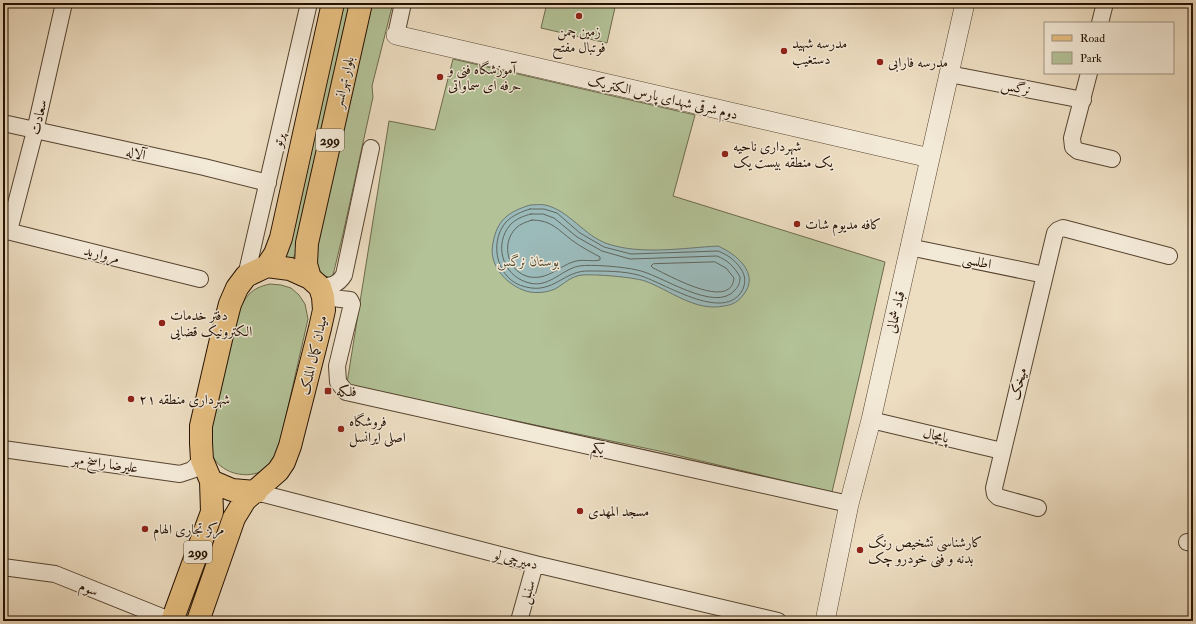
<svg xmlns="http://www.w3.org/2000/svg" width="1196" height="624" font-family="'IM FELL Double Pica',Amiri,serif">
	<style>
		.green { fill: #b3c297; stroke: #6c6a4c }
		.water { fill: #9bbaba; stroke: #6b7670 }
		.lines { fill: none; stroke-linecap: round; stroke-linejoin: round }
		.shore { stroke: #60665d; stroke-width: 1 }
		.minor-casing { stroke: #564430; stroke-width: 18 }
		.tertiary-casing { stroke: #564430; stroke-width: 20 }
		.primary-casing { stroke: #241100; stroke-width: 24 }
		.minor { stroke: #f3e9d7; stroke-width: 16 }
		.tertiary { stroke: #f3e9d7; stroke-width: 19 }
		.primary { stroke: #e6be80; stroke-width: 22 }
		.poi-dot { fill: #8f2418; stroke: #f3e9d7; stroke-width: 1.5 }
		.labels { text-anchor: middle; stroke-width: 3; stroke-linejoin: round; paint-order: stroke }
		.shield { fill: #f3e9d7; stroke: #625240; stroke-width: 1 }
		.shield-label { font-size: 13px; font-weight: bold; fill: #241100 }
		.poi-label { font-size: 14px; fill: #241100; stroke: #f3e9d7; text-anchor: start }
		.street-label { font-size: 14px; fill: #241100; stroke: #f3e9d7 }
		.park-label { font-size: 14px; font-style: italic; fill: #564f35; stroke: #f3e9d7 }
	</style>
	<rect width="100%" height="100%" fill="#edddc1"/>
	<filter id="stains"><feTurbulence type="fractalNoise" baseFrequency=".005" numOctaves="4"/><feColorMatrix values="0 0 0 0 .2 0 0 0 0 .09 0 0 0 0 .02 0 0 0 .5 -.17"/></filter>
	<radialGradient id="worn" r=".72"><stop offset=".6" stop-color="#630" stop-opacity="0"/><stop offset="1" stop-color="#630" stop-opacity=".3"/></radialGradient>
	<path class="green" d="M344 3H352L296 253 293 258 290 259 284 255Z
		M368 3H393L372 86 373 97 343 234 333 275 330 278C317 274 316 261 312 250Z
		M547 3H616L607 43 541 28Z
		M453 59 695 115 673 196 885 262 860 373 832 492 659 451 353 387 347 383 389 121 435 130Z
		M270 284 281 285 291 288 299 295 305 304 308 319 278 451C275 457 273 462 268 467 252 481 223 475 213 457 209 450 209 442 210 433L238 314C245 296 251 288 270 284Z"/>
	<path class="water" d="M530 205C535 205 540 204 545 205 569 210 584 236 608 244 642 255 682 248 718 246 736 254 760 273 744 294 739 301 733 305 724 306 695 312 670 290 645 281 633 277 595 274 582 275 571 276 564 284 555 289 546 293 532 294 523 290 505 283 488 264 493 243 497 220 508 212 530 205Z"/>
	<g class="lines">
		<path class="shore" d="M530 209H544L557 213 580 233 604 247 631 254 718 251C728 255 735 260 741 269 745 275 746 281 743 289 725 325 662 281 638 275 624 271 604 271 589 271 564 270 554 294 526 287 497 281 488 243 506 222 513 215 521 212 530 209Z
			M531 214H543L554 218 577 237 602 251 630 259 717 256C727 260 734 266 740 277 740 282 739 286 735 290 715 314 660 274 637 270 625 267 591 264 579 266 560 270 548 290 526 282 502 274 494 244 510 225 516 219 523 216 531 214Z
			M532 220C552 220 558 230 573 241 581 247 591 252 600 257V260C593 262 584 259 576 261 560 265 549 280 530 277 508 273 500 244 516 228 520 224 526 222 532 220Z
			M715 262 726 268 734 278C731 312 667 274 653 268L651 266 653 264Z"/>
		<g class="minor-casing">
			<path id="minor" d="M1100 23 1105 3
				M396 35 403 3
				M1089 73 1072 138 1073 147 1078 151 1112 159
				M949 74 1083 100
				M3 123 204 167 268 183
				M3 230 200 279
				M5 230 11 223 35 131 64 3
				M909 247 1045 275
				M246 276 309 3
				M320 287C331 286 338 285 344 275L371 148
				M323 297 350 300 352 304 337 366 338 382 346 392 849 504
				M871 420 1002 451
				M3 449 180 474 192 470 202 460
				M256 492 535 564 778 621
				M1038 508 998 497 995 494 994 488 1055 233 1058 230 1063 228 1169 256
				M1187 542 1193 543
				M3 567 55 574 172 621
				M519 621 535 564"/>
		</g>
		<g class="tertiary-casing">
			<path id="tertiary" d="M396 35 930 158
				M825 621 849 504 871 420 965 3"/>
		</g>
		<g class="primary-casing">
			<path id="primary" d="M267 266 275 254 281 238 333 3
				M310 278 306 264 307 243 361 3
				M211 481 232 490 256 492
				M172 621 212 512 211 481 202 460 201 443V426L222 335 230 304 237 288 246 276 267 266 290 269 310 278 320 287 323 297 324 310 320 328 290 446 284 462 278 471 245 500 234 518 198 621"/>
		</g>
		<use href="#minor" class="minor"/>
		<use href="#tertiary" class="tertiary"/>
		<use href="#primary" class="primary"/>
	</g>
	<g class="poi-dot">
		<circle cx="579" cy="16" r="4"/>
		<circle cx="784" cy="51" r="4"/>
		<circle cx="880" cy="62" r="4"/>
		<circle cx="440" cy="77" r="4"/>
		<circle cx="725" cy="154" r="4"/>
		<circle cx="797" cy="224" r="4"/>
		<circle cx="162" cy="323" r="4"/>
		<rect x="324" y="387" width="8" height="8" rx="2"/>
		<circle cx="131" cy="399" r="4"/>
		<circle cx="341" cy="429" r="4"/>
		<circle cx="580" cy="511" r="4"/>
		<circle cx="145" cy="529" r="4"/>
		<circle cx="860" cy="550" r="4"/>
	</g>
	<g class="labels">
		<g class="shield">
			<rect x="316" y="129" width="28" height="22" rx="3"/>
			<rect x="184" y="541" width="28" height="22" rx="3"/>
		</g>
		<g class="shield-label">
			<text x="330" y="145">299</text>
			<text x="198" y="557">299</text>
		</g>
		<g class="poi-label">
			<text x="579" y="36" text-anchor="middle">زمین چمن<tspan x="579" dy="16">فوتبال مفتح</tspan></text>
			<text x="792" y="48">مدرسه شهید<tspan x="792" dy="16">دستغیب</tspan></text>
			<text x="888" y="67">مدرسه فارابی</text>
			<text x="448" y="74">آموزشگاه فنی و<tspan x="448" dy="16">حرفه ای سماواتی</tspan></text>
			<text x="733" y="151">شهرداری ناحیه<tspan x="733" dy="16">یک منطقه بیست یک</tspan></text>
			<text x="805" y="229">کافه مدیوم شات</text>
			<text x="170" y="320">دفتر خدمات<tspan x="170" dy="16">الکترونیک قضایی</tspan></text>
			<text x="336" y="396">فلکه</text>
			<text x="139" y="404">شهرداری منطقه ۲۱</text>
			<text x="349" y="426">فروشگاه<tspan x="349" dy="16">اصلی ایرانسل</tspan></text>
			<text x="588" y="516">مسجد المهدی</text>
			<text x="153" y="534">مرکز تجاری الهام</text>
			<text x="868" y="547">کارشناسی تشخیص رنگ<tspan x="868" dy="16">بدنه و فنی خودرو چک</tspan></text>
		</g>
		<g class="street-label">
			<text transform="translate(343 82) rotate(-77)" y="5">بلوار تهرانسر</text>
			<text transform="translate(1016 87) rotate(11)" y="5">نرگس</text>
			<text transform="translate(663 97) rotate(13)" y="5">دوم شرقی شهدای پارس الکتریک</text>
			<text transform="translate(38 117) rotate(-77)" y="5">سعادت</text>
			<text transform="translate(278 140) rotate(-77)" y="5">پرتو</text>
			<text transform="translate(136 153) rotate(12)" y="5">آلاله</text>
			<text transform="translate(102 254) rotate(14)" y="5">مروارید</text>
			<text transform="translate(977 261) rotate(12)" y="5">اطلسی</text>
			<text transform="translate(895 312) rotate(-77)" y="5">قباد شمالی</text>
			<text transform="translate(313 355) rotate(-77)" y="5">میدان کمال الملک</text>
			<text transform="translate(1018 384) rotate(-76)" y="5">میخک</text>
			<text transform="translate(936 435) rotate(13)" y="5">پامچال</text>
			<text transform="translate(598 448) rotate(13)" y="5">یکم</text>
			<text transform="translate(105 463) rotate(8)" y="5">علیرضا راسخ مهر</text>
			<text transform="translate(516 559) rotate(14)" y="5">دمیرچی لو</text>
			<text transform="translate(89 588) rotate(22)" y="5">سوم</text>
			<text transform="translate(527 592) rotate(-74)" y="5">سنبل</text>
		</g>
		<g class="park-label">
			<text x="528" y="266">بوستان نرگس</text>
		</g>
	</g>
	<rect width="1196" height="624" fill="none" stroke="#edddc1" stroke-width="16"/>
	<rect x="4" y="4" width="1188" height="616" fill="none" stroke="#241100" stroke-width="2"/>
	<rect x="8" y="8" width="1180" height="608" fill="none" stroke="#241100"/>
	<rect x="1044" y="22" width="130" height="52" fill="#f3e9d7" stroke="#a09381"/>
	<rect x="1052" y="35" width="20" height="6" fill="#e6be80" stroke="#a09381"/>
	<text x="1080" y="42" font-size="12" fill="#241100">Road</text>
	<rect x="1052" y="52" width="20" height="12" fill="#b3c297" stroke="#a09381"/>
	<text x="1080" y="62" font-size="12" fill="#241100">Park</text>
	<rect width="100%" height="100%" filter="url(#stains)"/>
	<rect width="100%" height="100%" fill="url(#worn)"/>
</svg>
